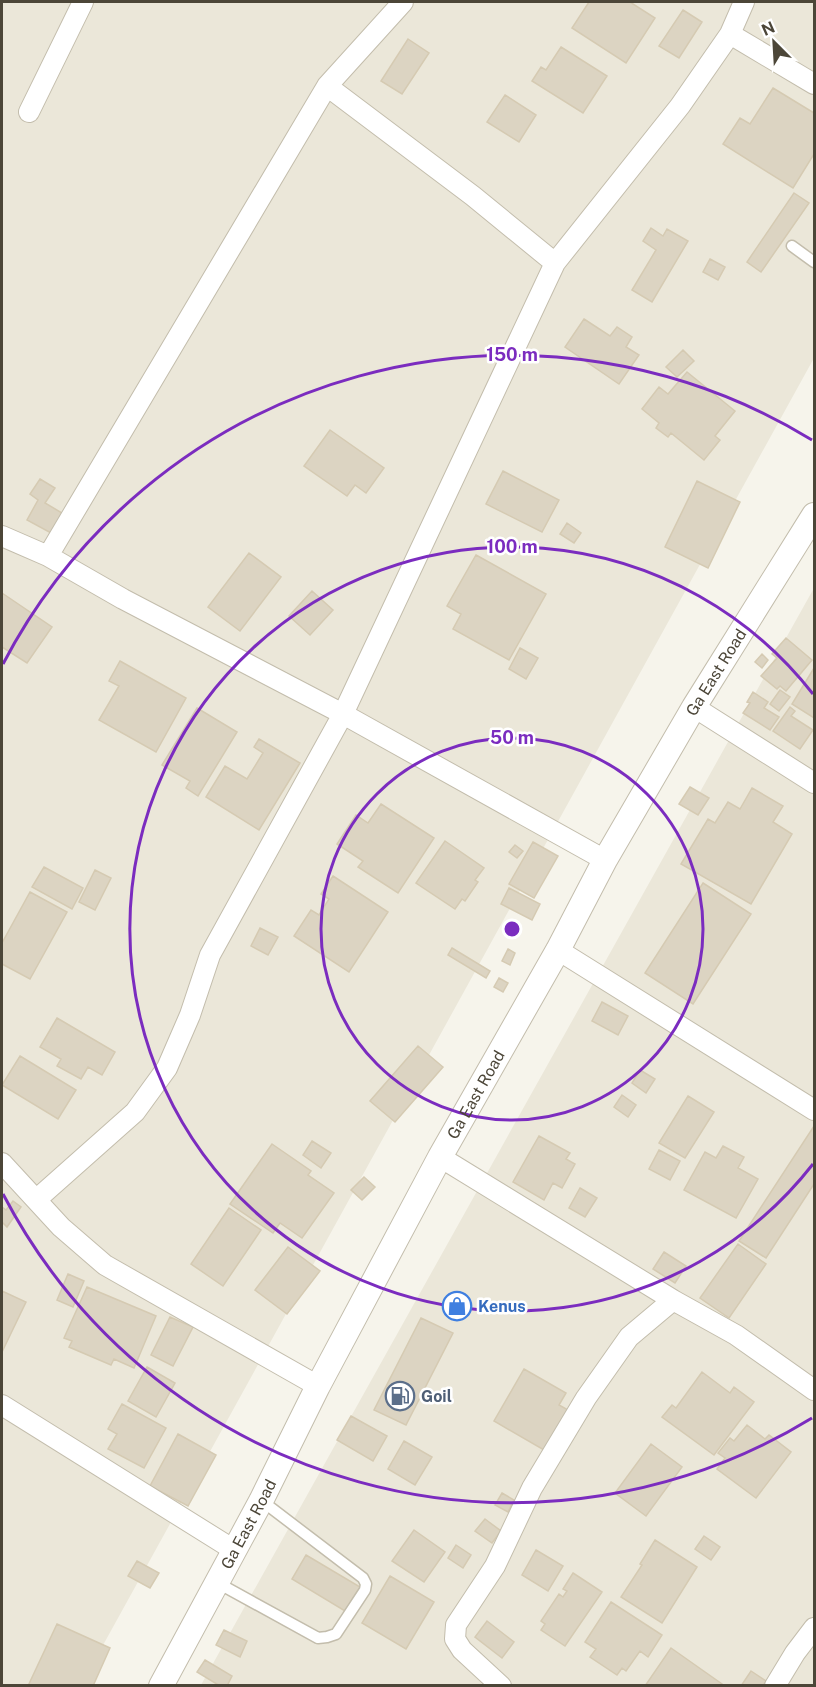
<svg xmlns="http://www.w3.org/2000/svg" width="816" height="1687" font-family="'Public Sans',sans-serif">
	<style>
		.residential { fill: #ebe7d9 }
		.building { fill: #dcd4c2; stroke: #d5cab2; stroke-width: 1.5 }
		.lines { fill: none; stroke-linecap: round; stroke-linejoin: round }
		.service-casing { stroke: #c3bdac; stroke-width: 13 }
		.minor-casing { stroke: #c3bdac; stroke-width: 22 }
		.tertiary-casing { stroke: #c3bdac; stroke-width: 26 }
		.service { stroke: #fff; stroke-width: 10 }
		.minor { stroke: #fff; stroke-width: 20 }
		.tertiary { stroke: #fff; stroke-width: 24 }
		.ring { fill: none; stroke: #7b2cbf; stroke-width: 3 }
		.labels { text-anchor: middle; stroke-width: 5; stroke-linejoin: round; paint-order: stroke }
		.street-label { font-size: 16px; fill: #4c4638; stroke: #fff }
		.shop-label { font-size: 16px; font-weight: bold; fill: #366cbe; stroke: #fff; text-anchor: start }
		.service-label { font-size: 16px; font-weight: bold; fill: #4e5e75; stroke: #fff; text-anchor: start }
		.centre { fill: #7b2cbf; stroke: #fff; stroke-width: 3 }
		.ring-label { font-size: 18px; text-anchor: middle; font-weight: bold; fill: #7b2cbf; stroke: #fff; stroke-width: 5; stroke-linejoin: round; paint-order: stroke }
	</style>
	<rect width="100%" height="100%" fill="#f6f4eb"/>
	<path class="residential" d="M2 2H814V358L81 1685 2 1686Z
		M814 588V1685H201Z"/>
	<path class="building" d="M589 2H630L655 18 626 63 572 28Z
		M683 10 702 22 679 58 659 46Z
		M408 39 429 53 402 94 381 81Z
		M561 47 607 76 583 113 532 81 541 67 546 70Z
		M773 88 814 113V154L793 188 723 144 740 118 750 124Z
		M505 95 536 115 519 142 487 122Z
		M794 193 809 203 761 272 747 262Z
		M651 228 663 236 667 229 688 241 652 302 632 290 656 250 643 241Z
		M710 259 725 267 718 280 703 272Z
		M584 319 610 336 617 327 632 337 626 347 639 355 619 384 565 347Z
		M683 350 694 361 677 377 666 367Z
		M687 372 735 411 715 436 720 440 704 460 671 433 668 437 656 428 659 423 642 409 659 387 668 394Z
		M330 430 384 468 366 493 355 485 347 496 304 466Z
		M503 471 559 500 542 532 486 504Z
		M40 479 55 488 45 503 62 513 51 533 27 520 38 500 30 494Z
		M697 481 740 502 708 568 665 547Z
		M567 523 581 533 574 543 560 534Z
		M249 553 281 577 240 631 208 607Z
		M476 555 546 594 509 660 453 629 461 614 447 606Z
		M312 591 333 610 310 635 289 616Z
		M2 593 52 627 27 663 2 647Z
		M786 638 812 660 786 691 780 686 777 689 761 676 777 658 772 654Z
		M520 648 538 658 526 679 509 669Z
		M762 654 768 660 762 668 755 662Z
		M120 661 186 698 156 752 99 720 119 686 109 681Z
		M814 668V718L792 704Z
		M780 690 790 697 779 711 770 704Z
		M753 692 768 702 764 708 779 717 770 730 743 713 750 703 747 702Z
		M790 707 795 711 791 716 813 730 800 749 773 731Z
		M197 708 237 732 198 796 186 788 190 781 162 765Z
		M259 739 300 763 259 830 206 797 225 766 247 779 263 753 254 747Z
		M690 787 709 798 698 815 679 804Z
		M752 788 783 806 773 822 792 834 751 904 681 864 708 819 715 823 728 802 740 809Z
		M381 804 434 838 398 893 358 867 363 861 337 844 356 815 368 823Z
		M445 841 484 868 475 880 478 882 465 901 462 899 455 909 416 883Z
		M533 842 558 856 534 898 509 884Z
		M515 845 523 851 517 858 509 852Z
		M44 867 83 888 72 909 32 887Z
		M95 870 111 878 95 910 79 902Z
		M333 876 388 912 349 972 294 936 311 910 319 915 329 899 321 894Z
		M703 883 751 914 693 1004 645 973Z
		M509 888 540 904 532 920 501 904Z
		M30 892 67 912 30 979 2 964V943Z
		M260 928 278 937 268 955 251 946Z
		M452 948 490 971 486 978 448 955Z
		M508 949 515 953 510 965 502 961Z
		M499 978 508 983 503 992 494 987Z
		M602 1002 628 1016 618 1035 592 1021Z
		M57 1018 115 1052 102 1075 88 1067 81 1079 57 1066 61 1059 40 1047Z
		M418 1046 443 1067 395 1122 370 1101Z
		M20 1056 76 1090 58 1119 2 1085Z
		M640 1070 655 1079 646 1093 632 1083Z
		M622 1095 636 1105 628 1117 614 1107Z
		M688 1096 714 1112 685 1158 659 1143Z
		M814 1126V1184L766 1258 739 1241Z
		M539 1136 570 1153 566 1159 575 1164 562 1188 553 1183 544 1200 513 1182Z
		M312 1141 331 1153 321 1168 303 1155Z
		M272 1144 311 1171 308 1175 334 1193 302 1238 280 1223 273 1233 230 1204Z
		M723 1146 744 1157 738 1168 758 1179 736 1218 684 1190 705 1152 716 1158Z
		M659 1150 680 1161 670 1180 649 1169Z
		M364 1177 375 1187 362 1200 351 1190Z
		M580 1188 597 1198 585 1217 569 1208Z
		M13 1201 21 1207 7 1227 2 1222V1207L6 1210Z
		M229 1208 261 1230 223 1286 191 1264Z
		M738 1244 766 1264 729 1318 700 1298Z
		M288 1247 320 1271 287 1314 255 1290Z
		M664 1252 686 1266 675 1283 653 1269Z
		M68 1274 84 1281 73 1307 57 1300Z
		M87 1287 156 1316 134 1368 114 1359 111 1365 69 1347 72 1341 64 1338Z
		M2 1291 26 1302 2 1352Z
		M170 1317 193 1327 173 1366 151 1355Z
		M421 1318 453 1333 406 1425 374 1410Z
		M147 1367 175 1383 156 1417 128 1401Z
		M524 1369 566 1393 559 1405 568 1410 544 1450 494 1421Z
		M702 1372 730 1393 734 1387 754 1402 714 1455 662 1417 672 1405 676 1408Z
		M122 1404 166 1428 144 1468 108 1449 117 1434 108 1429Z
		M351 1416 387 1436 373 1461 337 1440Z
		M747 1425 765 1439 769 1435 791 1452 756 1498 717 1469 725 1458 718 1453 730 1438 734 1441Z
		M178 1434 216 1455 188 1506 150 1486Z
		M404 1441 432 1457 415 1485 388 1469Z
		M651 1444 682 1467 646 1516 615 1493Z
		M502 1493 514 1500 508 1512 495 1505Z
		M485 1519 501 1531 492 1543 475 1531Z
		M414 1530 445 1552 424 1582 392 1561Z
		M704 1536 720 1547 711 1560 695 1549Z
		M655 1540 697 1567 662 1623 621 1597 642 1565 640 1564Z
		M456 1545 471 1555 463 1568 448 1558Z
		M536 1550 563 1566 548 1591 522 1575Z
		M306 1555 360 1587 345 1611 292 1579Z
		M137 1561 159 1573 150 1588 128 1576Z
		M573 1573 602 1592 565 1646 541 1630 545 1624 541 1621 559 1594 563 1597 567 1591 563 1589Z
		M390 1576 434 1602 406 1649 362 1623Z
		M611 1602 662 1635 648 1657 640 1651 626 1671 622 1668 617 1675 590 1657 596 1649 585 1642Z
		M487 1621 514 1642 502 1658 475 1637Z
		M57 1624 110 1648 93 1686H28Z
		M224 1630 247 1641 240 1657 216 1645Z
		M671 1648 722 1684 721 1686H645Z
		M205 1660 232 1676 227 1686H220L197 1672Z
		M751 1671 766 1681 763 1686H741Z"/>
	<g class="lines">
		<g class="service-casing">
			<path id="service" d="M792 246 814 262
				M216 1582 318 1638 327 1637 336 1634 365 1590 366 1584 363 1578 262 1501"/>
		</g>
		<g class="minor-casing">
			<path id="minor" d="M730 34 744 2
				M327 86 473 196 555 263 680 106 730 34 814 84
				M29 112 83 2
				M2 536 48 556 123 599 343 714 605 860
				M48 556 327 86 403 2
				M694 707 814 783
				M558 950 814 1110
				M440 1157 673 1300 736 1335 814 1390
				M2 1163 61 1227 105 1265 318 1386
				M37 1199 135 1112 167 1068 190 1015 210 955 343 714 555 263
				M2 1405 234 1550
				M501 1686 462 1650 455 1639 456 1625 495 1566 532 1488 586 1398 629 1337 673 1300
				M775 1686 795 1653 814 1628"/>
		</g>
		<g class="tertiary-casing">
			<g id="tertiary">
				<path id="s1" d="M161 1686 261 1501 318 1386 440 1157 558 950 605 860 694 707 814 515"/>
			</g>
		</g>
		<use href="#service" class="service"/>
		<use href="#minor" class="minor"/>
		<use href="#tertiary" class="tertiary"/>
	</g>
	<g class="ring">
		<circle cx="512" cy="929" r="191"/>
		<path d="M813 1164A382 382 0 1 1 813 694"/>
		<path d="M812 1418A574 574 0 0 1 3 1194M3 664A574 574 0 0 1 812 440"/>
	</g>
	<defs>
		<g id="shop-ring" transform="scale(1.5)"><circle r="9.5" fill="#fff" stroke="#3f7fe0" stroke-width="1.5"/><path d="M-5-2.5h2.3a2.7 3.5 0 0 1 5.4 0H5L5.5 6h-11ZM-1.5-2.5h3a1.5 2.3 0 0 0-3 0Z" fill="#3f7fe0"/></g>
		<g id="fuel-ring" transform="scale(1.5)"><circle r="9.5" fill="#fff" stroke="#5c6f8a" stroke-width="1.5"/><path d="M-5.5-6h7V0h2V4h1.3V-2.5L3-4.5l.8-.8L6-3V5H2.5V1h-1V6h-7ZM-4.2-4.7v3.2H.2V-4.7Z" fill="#5c6f8a"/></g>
	</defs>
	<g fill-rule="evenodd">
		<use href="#shop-ring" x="457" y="1306"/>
		<use href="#fuel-ring" x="400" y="1396"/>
	</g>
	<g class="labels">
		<g class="street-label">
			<text dy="6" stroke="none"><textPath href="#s1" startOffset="1156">Ga East Road</textPath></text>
			<text dy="6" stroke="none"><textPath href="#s1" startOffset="670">Ga East Road</textPath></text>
			<text dy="6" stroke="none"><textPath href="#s1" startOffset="184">Ga East Road</textPath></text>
		</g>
		<g class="shop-label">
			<text x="478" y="1312">Kenus</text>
		</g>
		<g class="service-label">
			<text x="421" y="1402">Goil</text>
		</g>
	</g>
	<circle cx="512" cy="929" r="9" class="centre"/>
	<g class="ring-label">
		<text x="512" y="361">150 m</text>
		<text x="512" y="553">100 m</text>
		<text x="512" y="744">50 m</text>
	</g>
	<rect width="816" height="1687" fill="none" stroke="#4c4638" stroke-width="6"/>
	<g transform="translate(774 42) rotate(336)" stroke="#ffffff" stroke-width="4.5" paint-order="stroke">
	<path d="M0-4.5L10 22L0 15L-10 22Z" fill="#4c4638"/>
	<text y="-9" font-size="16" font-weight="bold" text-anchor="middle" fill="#4c4638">N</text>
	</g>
</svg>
